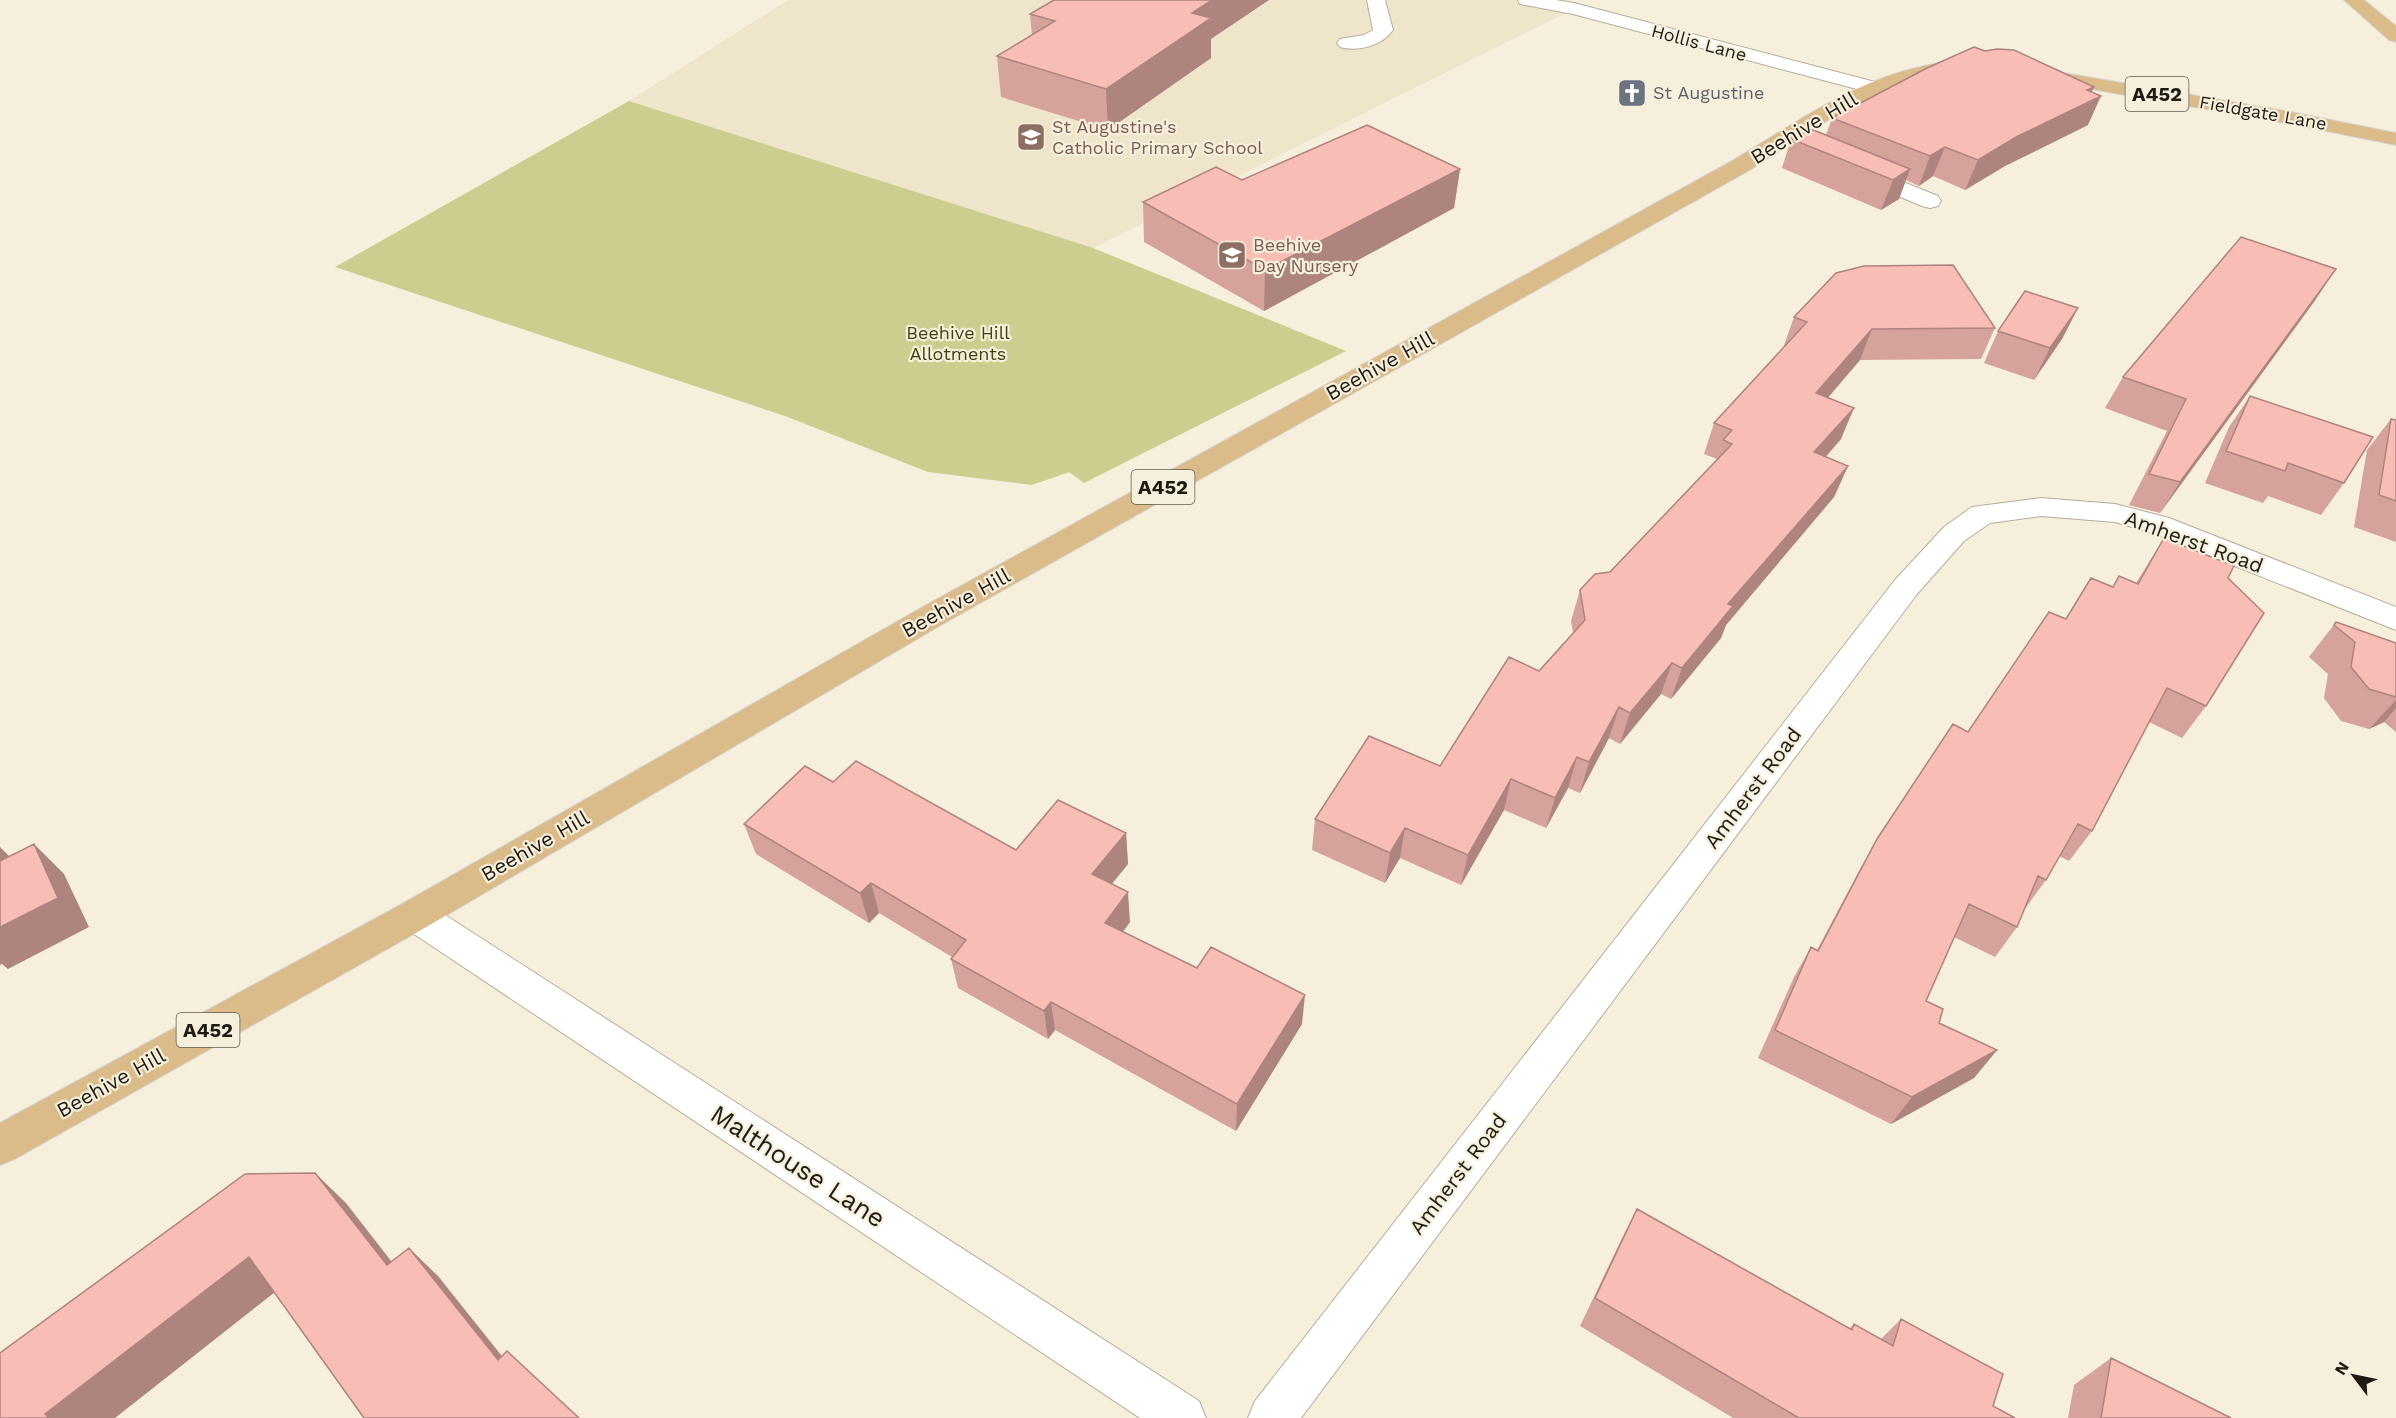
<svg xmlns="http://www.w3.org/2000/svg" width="2396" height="1418" font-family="'Work Sans',sans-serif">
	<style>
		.built { fill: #eee5ca }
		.green { fill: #cbce8e }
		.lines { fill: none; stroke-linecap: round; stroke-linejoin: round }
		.service-casing { stroke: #b4ad9b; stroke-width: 2 }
		.minor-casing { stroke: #b4ad9b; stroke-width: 2 }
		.primary-casing { stroke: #d6d6d5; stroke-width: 2 }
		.service { fill: #fff; fill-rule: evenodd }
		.minor { fill: #fff; fill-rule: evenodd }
		.primary { fill: #dcbb8a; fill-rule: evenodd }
		.wall { fill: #d5a39c }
		.shaded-wall { fill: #ae847f }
		.building { fill: #f8bdb5; stroke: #ae847f; stroke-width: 1.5 }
		.labels { text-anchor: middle; stroke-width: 4.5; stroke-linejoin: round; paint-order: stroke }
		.far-street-label { font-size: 18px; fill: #1d1b14; stroke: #f6efdc }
		.far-worship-label { font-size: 18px; fill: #5b616d; stroke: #f6efdc; text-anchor: start }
		.far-education-label { font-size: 18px; fill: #785e54; stroke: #f6efdc; text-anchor: start }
		.far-park-label { font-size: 18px; fill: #41420f; stroke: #f6efdc }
		.shield { fill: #f6efdc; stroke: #5e5b50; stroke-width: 1.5 }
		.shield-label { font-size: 20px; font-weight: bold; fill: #1d1b14 }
		.street-label { font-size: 21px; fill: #1d1b14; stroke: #f6efdc }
		.near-street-label { font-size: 26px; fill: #1d1b14; stroke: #f6efdc }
	</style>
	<rect width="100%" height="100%" fill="#f6efdc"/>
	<path class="built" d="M788 0H1527L1574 9 1093 248 629 101Z"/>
	<path class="green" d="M629 101 1093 248 1346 351 1084 483 1069 472 1032 485 928 472 785 416 335 267Z"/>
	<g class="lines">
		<g class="service-casing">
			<path id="service" d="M1367 0H1385L1393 30C1382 46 1358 52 1340 47L1337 43 1340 39 1364 35 1373 30Z
				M1861 165 1938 196 1941 201 1938 206 1930 208 1922 206 1853 177 1850 172 1853 167Z"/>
		</g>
		<g class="minor-casing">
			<path id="minor" d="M1518 0H1556L1574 3 1879 83 1882 87 1879 91 1872 93 1573 14 1520 4Z
				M2041 498 2115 504 2169 518 2396 607V630L2149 532 2115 522 2041 516 1990 523 1964 541 1917 594 1301 1418H1248L1255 1401 1895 580 1944 527 1972 507Z
				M415 899 428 904 1199 1401 1206 1418H1140L402 926 396 915 402 904Z"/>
		</g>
		<g class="primary-casing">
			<path id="primary" d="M2344 0H2364L2396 26V42L2389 40Z
				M1969 60 1976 62 1979 66 1976 70C1955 75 1934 73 1913 80 1853 99 1801 138 1748 171L941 625 428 926 15 1159 0 1165V1123L402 904 919 609 1732 161C1811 114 1874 65 1969 60Z
				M2035 68 2291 112 2396 133V145L2291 124 2028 78 2025 74 2028 70Z"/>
		</g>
		<use href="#service" class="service"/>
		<use href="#minor" class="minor"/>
		<use href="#primary" class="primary"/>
	</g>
	<path class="wall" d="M1030 14 1211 39V58L1108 130 1001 97 997 56 1032 35Z
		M2091 92 2088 125 2005 166 1965 190 1933 176 1919 186 1906 180 1899 199 1881 210 1782 168 1791 139 1826 135 1832 118Z
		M1460 169 1454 208 1264 311 1144 242 1143 202 1242 180Z
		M2316 299 2160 513 2129 505 2167 431 2105 408 2123 377Z
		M2078 308 2062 339 2034 380 1984 363 1998 331Z
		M1794 317 1995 328 1981 359 1860 360 1828 398 1841 439 1826 457 1848 466 1834 497 1726 625 1721 638 1671 699 1661 694 1620 744 1609 738 1580 793 1568 788 1546 828 1504 810 1461 885 1400 858 1385 883 1312 850 1315 819 1440 766 1539 671 1573 633 1571 621 1580 590 1610 572 1716 461 1717 459 1704 454 1714 423 1783 348Z
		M2250 396 2344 483 2321 515 2268 496 2263 503 2205 483 2229 427Z
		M2391 419 2396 420V542L2354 527 2367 450Z
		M2164 538 2228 578 2206 706 2182 738 2149 722 2092 831 2069 861 2059 856 2046 880 2024 910 2017 927 1995 957 1954 937 1926 1001 1939 1023 1997 1050 1974 1078 1891 1124 1758 1058 1794 977 1811 947 1817 950 1860 869 1877 839 1968 732 2066 619 2113 587 2136 583Z
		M2336 622 2396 643V732L2384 722 2369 729 2341 721 2324 698 2328 674 2309 657Z
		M833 782 1016 850 1126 833 1128 864 1112 884 1130 922 1123 932 1302 1024 1236 1131 1055 1030 1048 1039 958 988 951 959 952 957 879 913 869 923 756 854 744 824Z
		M1637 1209 1850 1328 1854 1324 1881 1339 1901 1319 1993 1406 2015 1418H1733L1580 1326 1621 1240Z
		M2111 1358 2231 1418H2068L2074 1385Z"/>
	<path class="shaded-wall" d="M1212 0H1269L1211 39V58L1108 130 1106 89 1192 13Z
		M2094 87 2086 104 2101 96 2088 125 2005 166 1965 190 1978 160 2087 90Z
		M1945 147 1933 176 1919 186 1930 156Z
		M1460 169 1454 208 1264 311 1265 270Z
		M1910 169 1899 199 1881 210 1893 180Z
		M2336 269 2316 299 2160 513 2180 482Z
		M2078 308 2062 339 2034 380 2050 348Z
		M1872 329 1860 360 1805 424 1816 393Z
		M1854 408 1841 439 1802 483 1814 452Z
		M1848 466 1834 497 1726 625 1721 638 1671 699 1682 668 1728 604Z
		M1672 663 1661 694 1620 744 1630 713Z
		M2396 700V708L2384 722 2369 729Z
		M1619 707 1609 738 1580 793 1589 762Z
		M1577 757 1568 788 1546 828 1555 798Z
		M1511 779 1504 810 1461 885 1468 855Z
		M1405 828 1400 858 1385 883 1390 853Z
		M1126 833 1128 864 1095 904 1092 874Z
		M34 844 64 874 89 927 8 969 2 964 0 965V927Z
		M0 847 22 869 0 861Z
		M871 883 879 913 869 923 860 893Z
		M1128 892 1130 922 1107 952 1105 923Z
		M1305 995 1302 1024 1236 1131 1237 1104Z
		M1051 1002 1055 1030 1048 1039 1044 1011Z
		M1997 1050 1974 1078 1891 1124 1912 1097Z
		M315 1173 346 1203 416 1293 387 1265Z
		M409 1248 438 1276 525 1385 498 1360Z
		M249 1257 284 1285 115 1418H49L45 1414Z"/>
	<path class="building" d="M1054 0H1212L1192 13 1211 18 1106 89 997 56 1055 21 1030 14Z
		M1974 47 1985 51 1997 49 2014 50 2094 87 2087 90 2101 96 2018 136 1978 160 1945 147 1930 156 1832 118 1927 68Z
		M1367 125 1460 169 1265 270 1143 202 1216 167 1242 180Z
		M1811 129 1910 169 1893 180 1791 139Z
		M2241 237 2336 269 2180 482 2149 474 2186 399 2123 377Z
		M1953 265 1995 328 1872 329 1816 393 1854 408 1814 452 1848 466 1728 604 1733 606 1682 668 1672 663 1630 713 1619 707 1589 762 1577 757 1555 798 1511 779 1468 855 1405 828 1390 853 1315 819 1369 736 1440 766 1509 657 1539 671 1585 620 1580 590 1595 574 1610 572 1732 444 1723 440 1732 430 1714 423 1807 322 1794 317 1836 273 1864 266Z
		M2025 291 2078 308 2050 348 1998 331Z
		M2250 396 2373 437 2344 483 2288 463 2285 471 2226 451Z
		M2391 419 2396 420V501L2379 495Z
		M2164 538 2234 566 2228 578 2264 613 2206 706 2167 688 2092 831 2078 824 2046 880 2038 876 2017 927 1969 904 1926 1001 1943 1009 1939 1023 1997 1050 1912 1097 1775 1030 1811 947 1818 951 1877 839 1953 724 1968 732 2049 612 2066 619 2091 578 2113 587 2119 576 2138 584Z
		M2336 622 2396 643V697L2369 689 2351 667 2355 642 2334 625Z
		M856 761 1016 850 1058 800 1126 833 1092 874 1128 892 1105 923 1197 968 1211 947 1305 995 1237 1104 1051 1002 1044 1011 951 959 966 940 871 883 860 893 744 824 805 766 833 782Z
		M34 844 58 898 0 927V861Z
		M315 1173 387 1265 409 1248 498 1360 507 1351 579 1418H364L249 1257 45 1414 49 1418H0V1353L245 1174Z
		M1637 1209 1852 1330 1854 1324 1893 1346 1901 1319 2003 1374 1993 1406 2015 1418H1799L1595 1298Z
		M2111 1358 2231 1418H2101Z"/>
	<defs>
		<g id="church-square" transform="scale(1.5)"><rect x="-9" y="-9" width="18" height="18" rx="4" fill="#6b7280" stroke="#f6efdc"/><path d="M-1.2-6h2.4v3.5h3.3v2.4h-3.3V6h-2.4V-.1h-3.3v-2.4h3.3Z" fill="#fff"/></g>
		<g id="school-square" transform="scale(1.5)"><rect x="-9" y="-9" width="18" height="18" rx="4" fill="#8d6e63" stroke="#f6efdc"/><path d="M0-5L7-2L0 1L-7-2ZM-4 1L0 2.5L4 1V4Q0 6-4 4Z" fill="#fff"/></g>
	</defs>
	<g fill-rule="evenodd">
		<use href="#church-square" x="1632" y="93"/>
		<use href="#school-square" x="1031" y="137"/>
		<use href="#school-square" x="1232" y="255"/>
	</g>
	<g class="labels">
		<g class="far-street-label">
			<text transform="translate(1699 43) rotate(15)" y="6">Hollis Lane</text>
			<text transform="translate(2263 113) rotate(10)" y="6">Fieldgate Lane</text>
		</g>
		<g class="far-worship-label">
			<text x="1653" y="99">St Augustine</text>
		</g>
		<g class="far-education-label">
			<text x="1052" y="133">St Augustine's<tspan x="1052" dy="21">Catholic Primary School</tspan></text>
			<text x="1253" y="251">Beehive<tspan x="1253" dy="21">Day Nursery</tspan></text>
		</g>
		<g class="far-park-label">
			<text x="958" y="339">Beehive Hill<tspan x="958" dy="21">Allotments</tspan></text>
		</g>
		<g class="shield">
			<rect x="2125.5" y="77" width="63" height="34" rx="4.5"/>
			<rect x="1131.5" y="470" width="63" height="34" rx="4.5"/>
			<rect x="176.5" y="1013" width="63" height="34" rx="4.5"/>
		</g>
		<g class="shield-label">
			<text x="2157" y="101">A452</text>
			<text x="1163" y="494">A452</text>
			<text x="208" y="1037">A452</text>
		</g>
		<g class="street-label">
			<text transform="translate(1804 128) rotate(-31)" y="7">Beehive Hill</text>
			<text transform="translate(1380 366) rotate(-29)" y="7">Beehive Hill</text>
			<text transform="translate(2194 542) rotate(20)" y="7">Amherst Road</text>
			<text transform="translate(956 603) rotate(-29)" y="7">Beehive Hill</text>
			<text transform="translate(1753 788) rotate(-53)" y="7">Amherst Road</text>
			<text transform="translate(535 846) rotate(-30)" y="7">Beehive Hill</text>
			<text transform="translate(111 1083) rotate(-29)" y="7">Beehive Hill</text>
			<text transform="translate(1458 1174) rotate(-53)" y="7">Amherst Road</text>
		</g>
		<g class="near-street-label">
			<text transform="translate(798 1166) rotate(33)" y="9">Malthouse Lane</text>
		</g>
	</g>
	<g transform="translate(2354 1376) rotate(302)" stroke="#f6efdc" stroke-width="4.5" paint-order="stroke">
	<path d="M0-4.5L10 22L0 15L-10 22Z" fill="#1d1b14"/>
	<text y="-9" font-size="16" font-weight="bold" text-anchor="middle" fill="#1d1b14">N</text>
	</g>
</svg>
